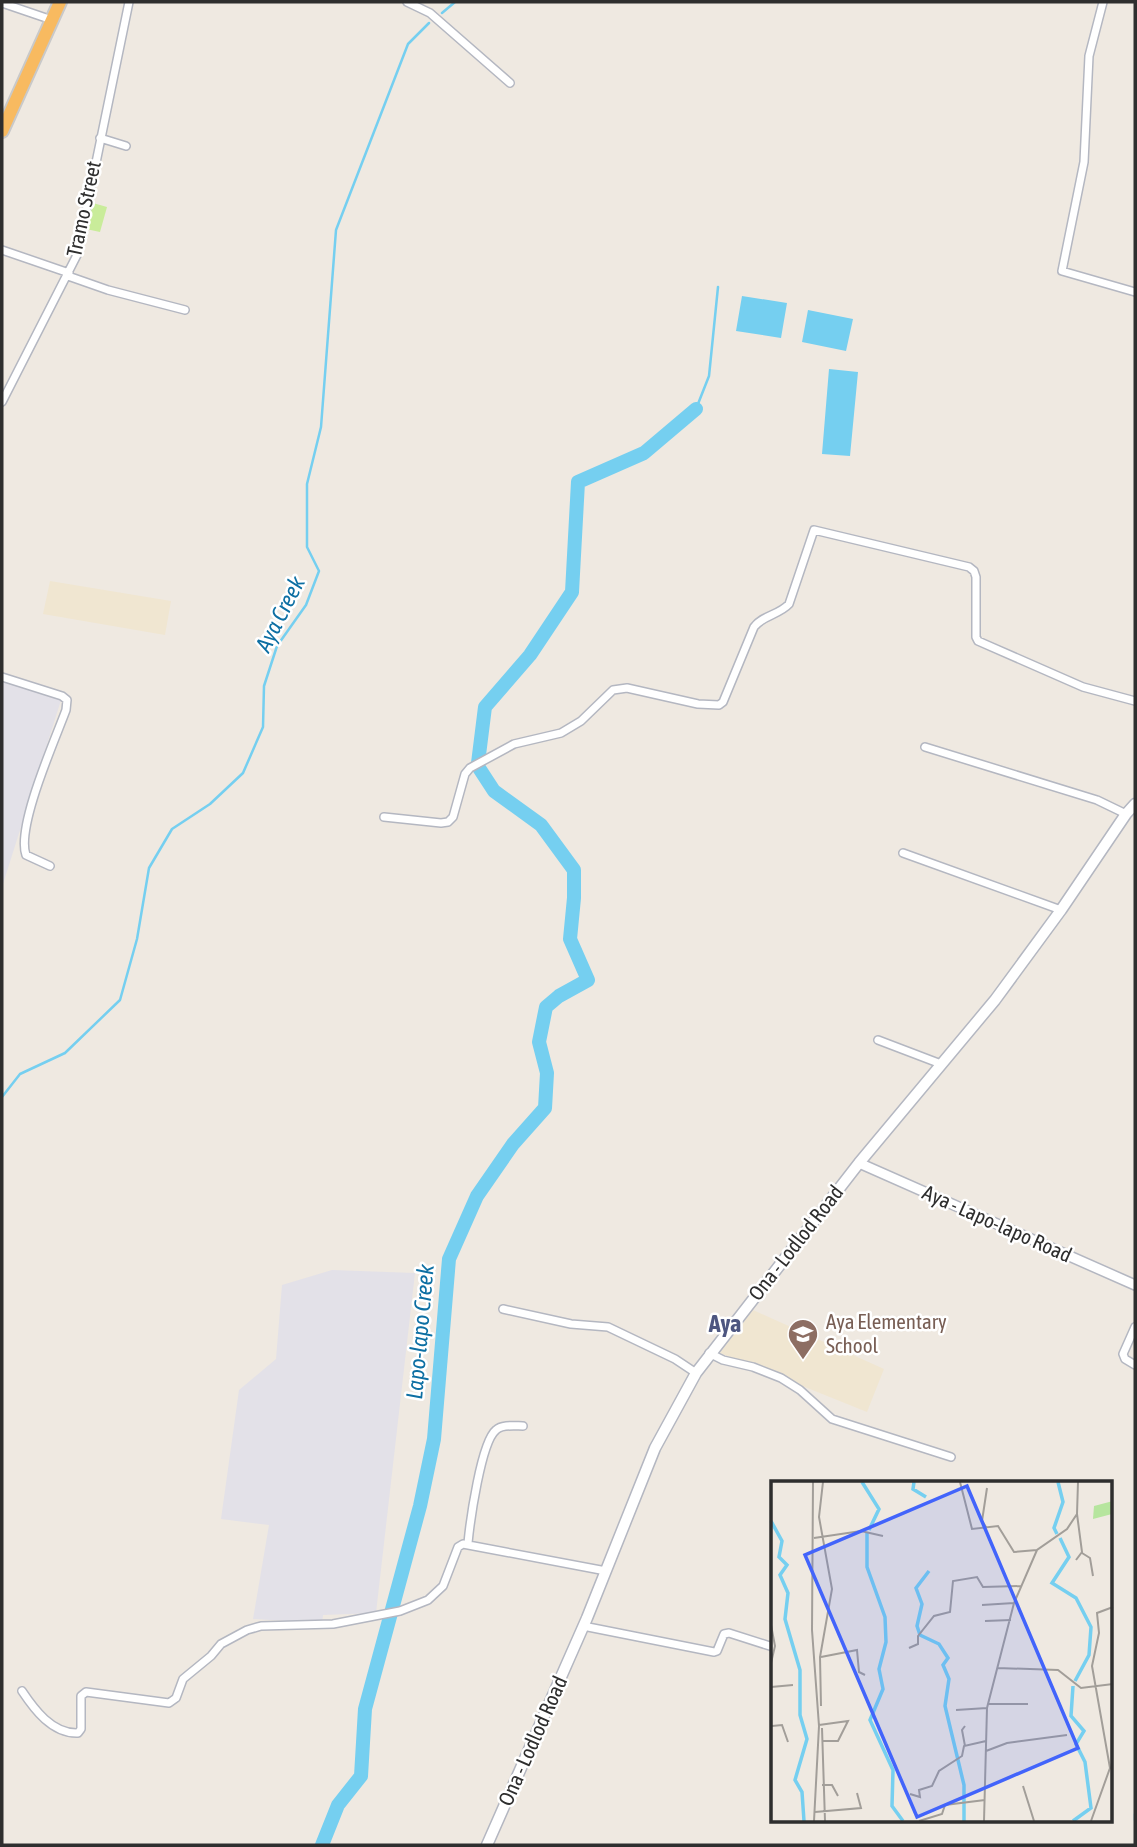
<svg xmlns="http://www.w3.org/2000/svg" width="1137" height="1847" font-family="'Asap Condensed',sans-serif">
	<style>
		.industrial { fill: #e3e1e8 }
		.education { fill: #f0e6d1 }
		.pitch { fill: #c9ec9a }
		.water { fill: #75cff0 }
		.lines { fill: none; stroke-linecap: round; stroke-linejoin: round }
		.stream { stroke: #75cff0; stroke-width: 2.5 }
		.river { stroke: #75cff0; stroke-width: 14 }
		.minor-casing { stroke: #b4b7c1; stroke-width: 10 }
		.tertiary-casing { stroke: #b4b7c1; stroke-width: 12 }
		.secondary-casing { stroke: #b4b7c1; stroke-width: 13 }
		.trunk-casing { stroke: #c9c9c9; stroke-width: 16 }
		.minor { stroke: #fff; stroke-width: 7 }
		.tertiary { stroke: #fff; stroke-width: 9 }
		.secondary { stroke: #fff; stroke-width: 10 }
		.trunk { stroke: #f8ba60; stroke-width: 12 }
		.labels { text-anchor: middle; stroke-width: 5; stroke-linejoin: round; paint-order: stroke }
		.street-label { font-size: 21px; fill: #2e2e2e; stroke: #fff }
		.education-label { font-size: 21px; fill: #785e54; stroke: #fff; text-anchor: start }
		.water-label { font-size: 23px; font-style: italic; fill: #0d6fa3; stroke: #fff }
		.quarter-label { font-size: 24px; font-weight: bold; fill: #4d5680; stroke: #fff }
		.inset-river { fill: none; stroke: #75cff0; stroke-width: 3.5 }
		.inset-road { fill: none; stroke: #a29e99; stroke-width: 2 }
		.view { fill: #4264fb; fill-opacity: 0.15; stroke: #4264fb; stroke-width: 3.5 }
		.inset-edge { fill: none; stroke: #2e2e2e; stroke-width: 3.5 }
	</style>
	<rect width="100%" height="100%" fill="#efe9e1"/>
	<path class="industrial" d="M2 679 62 697 3 884H2Z
		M332 1270 415 1273 376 1613 323 1615 322 1623 253 1619 269 1525 221 1519 239 1390 276 1359 282 1285Z"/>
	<path class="education" d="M50 581 171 601 165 635 43 614Z
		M753 1310 884 1369 867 1412 720 1353Z"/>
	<path class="pitch" d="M93 203 107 207 100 232 86 229Z"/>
	<path class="water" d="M742 296 787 303 781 338 736 331Z
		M808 310 853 319 846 351 802 342Z
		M829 369 858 372 850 456 822 454Z"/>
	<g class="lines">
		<path class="stream" d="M442 13 455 2
			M696 409 709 376 718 287
			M2 1097 20 1074 65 1053 120 1000 137 939 149 868 172 829 210 804 243 773 263 727 264 686 277 646 306 605 319 571 307 547V484L321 427 336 230 408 44 429 23
			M1135 1814V1820"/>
		<path class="river" d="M322 1845 338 1805 361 1776 365 1709 420 1506 434 1439 449 1259 477 1196 513 1144 545 1108 547 1073 539 1042 546 1007 559 996 588 980 570 939 574 898V870L541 825 494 791 479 768 478 763 485 707 530 655 572 592 578 482 644 453 696 409"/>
		<g class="minor-casing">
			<path id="minor" d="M407 2 430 13 510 83
				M1103 2 1089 56 1084 162 1062 271 1135 292
				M2 3 52 20
				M100 138 126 146
				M2 250 69 273
				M68 276 108 290 185 310
				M2 402 77 255 129 2
				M2 677 62 696 67 700 66 710C55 740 16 827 26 855L50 866
				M925 747 1097 800 1126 814
				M384 817 441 823 448 822 453 817 465 774 470 768 514 744 561 733 581 721 613 690 627 688 698 704 719 705 723 702 754 627C763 615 779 615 789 604L814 530 969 567 974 571 976 577V637L978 641 1083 687 1135 701
				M903 853 1061 910
				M878 1040 941 1064
				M503 1309 571 1324 608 1327 675 1359 696 1373
				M1135 1327 1123 1354 1125 1359 1135 1365
				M709 1353 723 1360 753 1367 781 1378 800 1390 832 1419 951 1457
				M468 1543C470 1522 481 1442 496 1430 502 1424 516 1426 523 1426
				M583 1626 714 1652 717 1651 724 1634 729 1633 773 1647
				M22 1691C34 1709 52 1734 78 1733L81 1729V1696L86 1692 169 1703 176 1698 183 1679 211 1656 221 1644 247 1630 261 1626 333 1624 400 1611 428 1600 443 1586 458 1547 463 1544 606 1571"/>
		</g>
		<g class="tertiary-casing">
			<path id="tertiary" d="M859 1163 1135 1285"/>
		</g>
		<g class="secondary-casing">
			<path id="secondary" d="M487 1845 587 1618 655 1448 696 1373 859 1163 995 1000 1061 910 1126 814 1135 804"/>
		</g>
		<g class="trunk-casing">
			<path id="trunk" d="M2 131 60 2"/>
		</g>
		<use href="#minor" class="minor"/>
		<use href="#tertiary" class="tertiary"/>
		<use href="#secondary" class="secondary"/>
		<use href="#trunk" class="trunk"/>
	</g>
	<defs>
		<g id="school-pin" transform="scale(1.575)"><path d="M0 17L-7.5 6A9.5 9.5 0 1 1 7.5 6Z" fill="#8d6e63" stroke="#fff"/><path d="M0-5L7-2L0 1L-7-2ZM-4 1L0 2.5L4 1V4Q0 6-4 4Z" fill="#fff"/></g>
	</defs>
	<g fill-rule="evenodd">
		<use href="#school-pin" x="803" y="1334"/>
	</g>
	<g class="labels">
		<g class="street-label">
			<text transform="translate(84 209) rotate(-78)" y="7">Tramo Street</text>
			<text transform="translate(997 1224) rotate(24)" y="7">Aya - Lapo-lapo Road</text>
			<text transform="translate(796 1243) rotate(-52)" y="7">Ona - Lodlod Road</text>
			<text transform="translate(533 1741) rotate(-66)" y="7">Ona - Lodlod Road</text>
		</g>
		<g class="education-label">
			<text x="826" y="1329">Aya Elementary<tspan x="826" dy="24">School</tspan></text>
		</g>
		<g class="water-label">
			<text transform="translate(280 614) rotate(-63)" y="8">Aya Creek</text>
			<text transform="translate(420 1332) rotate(-85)" y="8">Lapo-lapo Creek</text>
		</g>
		<g class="quarter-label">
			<text x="725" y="1332">Aya</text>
		</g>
	</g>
	<g transform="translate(771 1481)">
		<rect width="341" height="341" fill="#efe9e1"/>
		<path d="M342 20 341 33 322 38 323 25Z" fill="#b6e59e"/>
		<path class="inset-river" d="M91 1 108 28 98 49M143 1 142 8 155 16M0 40 11 60 8 76 16 84 9 94 17 112 14 138 29 189V234L36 258 24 299 31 311 33 340M96 52V86L114 136 115 161 108 188 112 208 99 239 122 289 121 325 132 340M286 53 283 47 292 21 287 1M289 57 298 76 281 102 305 117 320 146 318 174 304 200M158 90 145 107 151 123 146 145 149 154 168 163 177 177 172 184 178 198 174 225 193 304V340M302 205 300 235 313 250 305 263 314 281 320 327 302 340"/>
		<path class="inset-road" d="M42 1 41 149 48 245 43 340M189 1 201 48 227 45 243 71 266 69M215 46 211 40 216 7M43 57 90 50 112 55M311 72 319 77 322 95M305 79 311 71 306 33M211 124 243 122M214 140 240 139M0 144 4 165 0 182M138 167 147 163V155L163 135 179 131 182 100 206 96 212 106 250 105M50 176 86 169 88 191 94 194M0 187V259M226 187 287 189 310 207 342 203M0 206 22 204M217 223H257M50 225 49 176 61 108 48 36 52 1M185 229 216 227M48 244 77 240 67 260H52M1 245 11 244 17 261M51 247 54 340M194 265 191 249 194 245M215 270 236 262 296 254M51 304H61L67 315M252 305 263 340M139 313 149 316 148 309 161 305 168 290 191 275 193 265 215 260M44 331 90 327 86 312M148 340 171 333 174 324 214 319M213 340 216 227 243 122 266 69 296 48 306 33 307 1M320 340 339 287 321 185 328 152 326 132 342 126"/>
		<path class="view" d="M196 5 307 267 146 336 34 74Z"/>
		<rect width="341" height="341" class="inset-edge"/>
	</g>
	<rect width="1137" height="1847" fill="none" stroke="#2e2e2e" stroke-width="7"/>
</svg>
